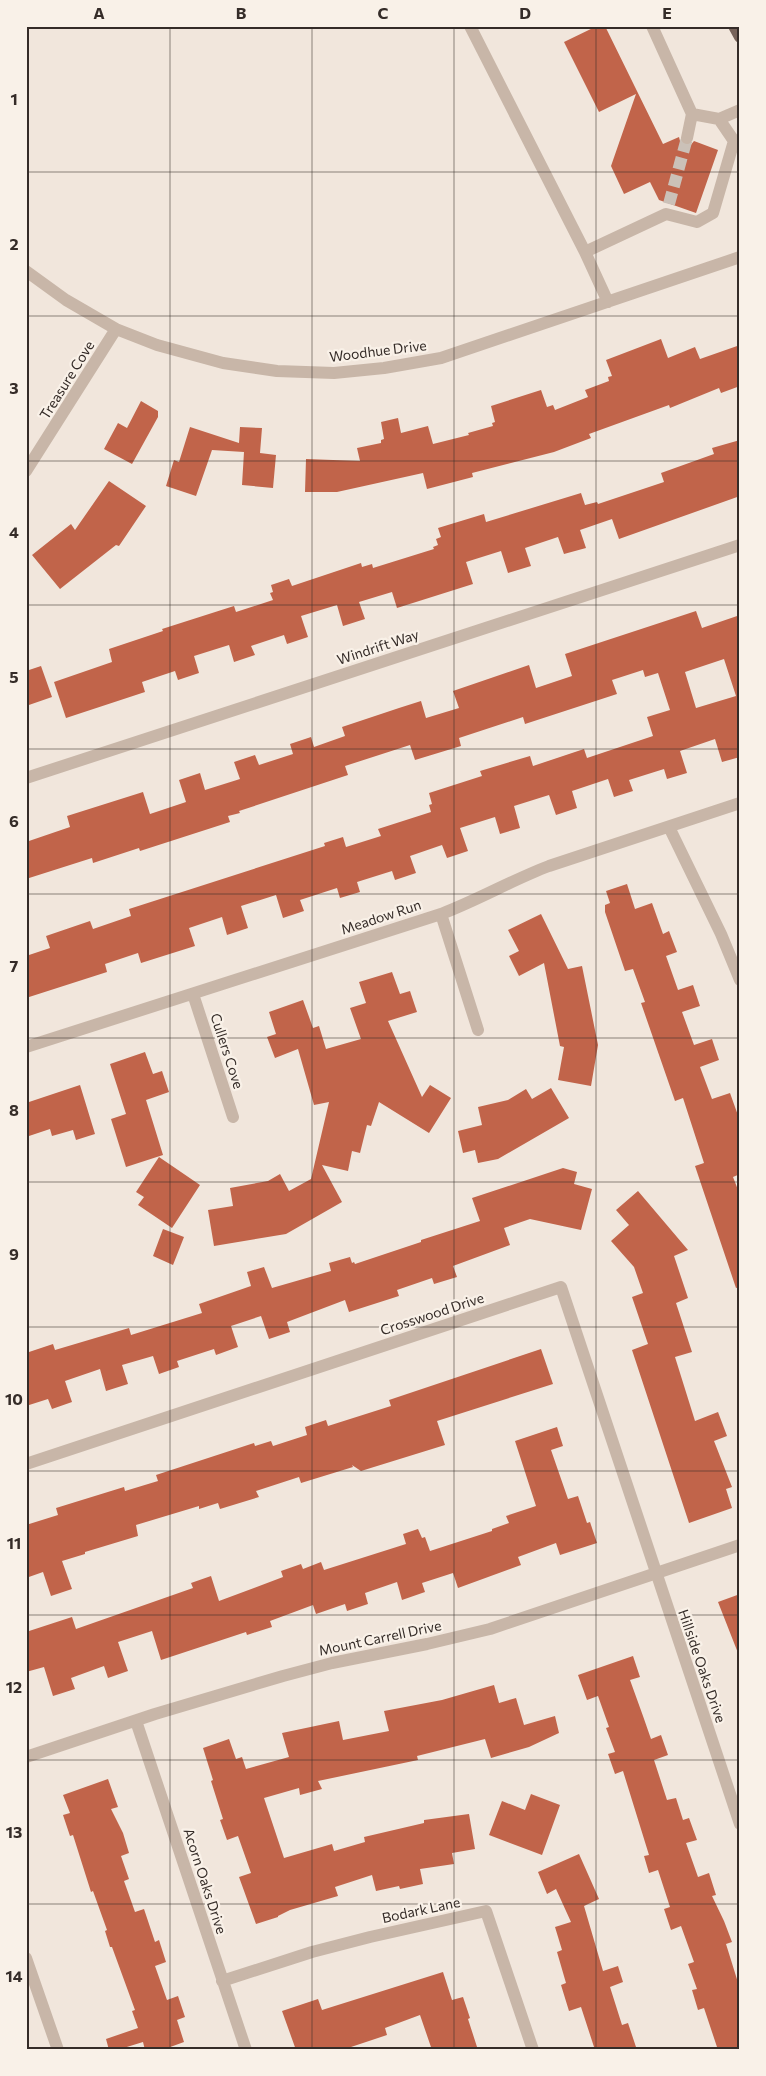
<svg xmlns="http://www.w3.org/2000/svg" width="766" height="2076" font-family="Commissioner,sans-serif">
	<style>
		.building { fill: #c1644a; fill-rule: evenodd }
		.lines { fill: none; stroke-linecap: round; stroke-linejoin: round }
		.minor-tunnel { stroke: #cbc1b8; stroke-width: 12; stroke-dasharray: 12 6; stroke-linecap: butt }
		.minor { stroke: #c8b6a8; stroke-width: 12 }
		.major { stroke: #77635a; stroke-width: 12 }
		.grid { fill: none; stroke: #352c28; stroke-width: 1; stroke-opacity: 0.55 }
		.labels { text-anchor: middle; stroke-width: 4.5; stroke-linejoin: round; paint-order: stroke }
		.street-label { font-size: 14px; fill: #352c28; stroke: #f9f1e8 }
		.neatline { fill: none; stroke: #352c28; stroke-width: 2 }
		.grid-label { font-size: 16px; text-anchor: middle; font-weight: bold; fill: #352c28 }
	</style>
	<rect width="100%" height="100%" fill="#f1e6dc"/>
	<path class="building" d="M597 26H605L663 144 679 137 680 141 685 146H690L694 141 718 150 696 213 659 200 650 182 624 194 611 166 636 94 599 112 564 42Z
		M661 339 668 358 695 347 700 359 740 345V386L721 393 719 388 670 408 669 405 589 434 591 438 554 452 472 473 473 477 427 489 423 473 337 492H305L306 459 360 461 357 448 381 443V440L384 439 381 422 398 418 401 433 428 426 433 444 469 435 468 433 493 426 492 423 495 422 491 406 541 390 547 407 553 405 555 410 588 397 585 390 609 381 608 377 612 376 606 360Z
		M141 401 158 411V417L132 464 104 449 118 423 127 428Z
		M190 427 239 443 240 427 262 428 260 453 276 455 273 488 242 485 244 452 212 450 196 496 166 486 174 460 179 462Z
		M740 440V496L619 539 612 519 580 530 586 548 564 554 558 537 525 548 531 566 508 573 501 551 466 562 473 584 397 608 392 592 359 602 365 619 343 626 337 605 301 616 308 637 287 644 284 635 251 646 255 655 234 662 229 645 194 656 199 673 178 680 175 671 142 682 145 692 66 718 54 682 112 662 109 649 163 631 162 629 234 606 236 612 273 600 270 593 273 592 271 585 289 579 292 586 361 563 362 567 372 564 373 568 434 549 433 547 438 545 436 539 441 537 438 528 484 514 486 522 581 493 585 505 597 502 598 504 664 482 661 473 714 454 712 448Z
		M109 481 146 506 119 546 116 545 60 589 32 555 71 524 75 530Z
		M696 611 702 628 740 615V757L722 762 715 739 680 751 687 773 667 779 664 769 629 780 633 791 614 797 608 779 572 791 577 808 556 815 549 795 514 806 520 828 500 834 495 817 460 828 468 851 447 858 442 845 410 856 416 873 395 880 392 871 357 882 360 892 340 898 337 888 300 900 304 911 283 918 276 895 241 906 248 928 227 935 222 917 189 928 195 946 141 963 138 953 105 964 107 972 26 998V956L50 948 46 936 90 921 93 929 131 916 129 909 325 846 324 843 343 837 346 847 381 836 378 829 431 812 429 805 432 804 429 793 482 776 480 771 530 756 533 766 584 749 587 758 653 736 647 717 670 710 658 673 645 677 643 670 612 680 617 694 525 724 523 717 459 738 461 746 415 760 410 745 345 766 348 775 239 811 240 813 228 816 230 822 140 851 139 848 93 863 92 858 26 879V842L70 827 67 816 143 792 150 814 186 802 179 780 200 773 205 790 240 779 234 762 255 755 259 765 293 754 290 744 311 737 314 747 345 736 342 727 399 708 421 701 426 718 459 708 453 691 529 665 536 688 572 676 565 654ZM724 659 736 696 696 708 685 672Z
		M41 666 52 697 26 706V671Z
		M627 884 635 909 652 903 663 934 669 931 677 952 666 956 678 990 693 985 700 1006 682 1012 694 1045 712 1039 719 1060 700 1067 712 1099 730 1093 740 1121V1174L733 1177 740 1195V1287L736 1288 695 1166 704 1163 683 1098 675 1101 641 1003 645 1002 633 969 625 971 605 912V905L610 903 606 891Z
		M541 914 568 969 582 966 598 1045 591 1086 558 1080 564 1047 560 1046 544 963 519 976 509 956 519 951 508 930Z
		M392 972 400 994 410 991 417 1012 388 1021 422 1097 430 1085 451 1098 429 1133 379 1102 371 1126 367 1125 360 1153 352 1151 348 1171 322 1165 342 1202 286 1234 214 1246 208 1210 233 1206 230 1188 268 1181 280 1174 289 1191 311 1179 329 1102 314 1105 298 1049 275 1058 267 1037 276 1034 269 1012 303 1000 313 1028 319 1026 326 1049 361 1039 350 1008 366 1003 359 982Z
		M145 1052 153 1074 162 1071 169 1092 146 1100 163 1155 126 1167 111 1119 126 1114 110 1064Z
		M80 1085 95 1134 76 1140 73 1130 52 1136 50 1129 26 1137V1103Z
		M551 1088 569 1118 498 1159 478 1163 475 1150 463 1153 458 1131 482 1125 478 1107 508 1100 526 1089 532 1099Z
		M159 1157 200 1185 172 1228 138 1205 144 1197 136 1192Z
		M563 1168 577 1172 574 1184 592 1189 581 1230 530 1219 504 1228 510 1245 453 1266 457 1277 434 1284 432 1278 397 1290 399 1296 349 1312 345 1300 287 1322 290 1332 269 1339 261 1316 231 1326 238 1347 216 1355 214 1349 177 1361 179 1367 159 1374 153 1356 122 1365 128 1384 106 1391 100 1369 65 1381 72 1402 52 1409 48 1399 26 1406V1353L53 1344 55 1350 129 1328 131 1335 202 1313 199 1304 251 1286 247 1272 264 1267 272 1288 331 1271 329 1263 350 1257 352 1263 354 1262 355 1264 421 1242V1240L480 1221 472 1198Z
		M638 1191 688 1250 674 1256 688 1298 676 1303 692 1352 675 1357 695 1421 718 1412 727 1436 714 1441 732 1487 726 1489 732 1508 689 1523 632 1350 648 1344 632 1297 643 1293 634 1267 611 1241 629 1225 616 1210Z
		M163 1229 184 1237 173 1265 153 1256Z
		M541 1349 553 1384 437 1421 445 1445 361 1471 352 1465 353 1467 301 1483 299 1477 256 1491 259 1497 220 1509 218 1503 199 1509V1506L136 1525 138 1536 85 1552V1554L62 1561 72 1589 51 1596 43 1572 26 1578V1525L58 1515 56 1508 124 1487 125 1491 158 1481 156 1475 254 1443 255 1446 271 1441 273 1446 307 1435 305 1427 326 1420 328 1426 391 1406 389 1400Z
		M557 1427 563 1446 551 1450 568 1499 578 1496 587 1523 590 1522 597 1543 560 1555 556 1543 518 1557 521 1565 458 1588 453 1573 422 1583 425 1592 402 1600 397 1582 365 1593 368 1604 347 1611 345 1604 316 1614 313 1605 270 1621 272 1627 247 1635 246 1632 161 1660 152 1631 118 1642 128 1671 108 1678 104 1666 71 1678 75 1689 53 1696 44 1667 26 1672V1632L72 1617 76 1629 193 1588 191 1583 211 1576 219 1601 283 1577 281 1571 301 1564 303 1569 321 1562 324 1570 406 1544 403 1534 418 1529 422 1538 425 1537 430 1551 492 1531V1529L509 1523 506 1516 536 1506 515 1441Z
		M740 1594V1653H738L718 1602Z
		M633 1656 640 1677 630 1680 643 1716 651 1739 661 1735 668 1755 654 1760 667 1800 676 1798 683 1820 689 1818 697 1840 686 1843 698 1877 709 1873 716 1895 712 1896 724 1921 732 1942 726 1944 740 1989V2050H718L704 2008 698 2010 692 1990 697 1989 688 1964 694 1962 681 1926 671 1930 664 1909 670 1907 658 1870 649 1873 644 1856 649 1855 623 1771 615 1774 608 1754 615 1752 606 1728 609 1727 598 1696 587 1700 578 1675Z
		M494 1685 499 1703 516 1698 524 1725 555 1716 559 1733 529 1747 491 1758 485 1739 417 1756 418 1760 318 1781 322 1789 300 1795 299 1788 264 1798 284 1858 332 1844 334 1851 365 1842 364 1837 424 1823V1820L469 1814 475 1849 452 1853 454 1864 420 1869 423 1884 400 1889 399 1886 376 1891 372 1875 335 1887 338 1896 290 1910 278 1916V1917L256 1924 239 1877 251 1873 238 1836 227 1840 220 1820 223 1819 211 1781 213 1780 203 1748 229 1739 236 1759 242 1757 246 1769 289 1757 282 1733 339 1721 343 1740 389 1731 384 1711 442 1700Z
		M108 1779 118 1807 111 1809 123 1833 129 1853 121 1856 129 1879 124 1881 135 1912 144 1909 155 1942 159 1940 166 1962 155 1966 167 2000 178 1996 185 2017 177 2020 184 2042 162 2050H145L143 2042 117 2050H109L106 2039 138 2028 132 2011 135 2010 112 1947H110L105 1931 107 1930 93 1891 91 1892 73 1835 70 1836 63 1815 70 1813 63 1795Z
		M531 1794 560 1805 542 1855 489 1835 502 1801 525 1810Z
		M579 1854 599 1899 584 1906 603 1971 618 1966 623 1982 610 1987 622 2025 628 2023 637 2050H595L581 2007 569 2011 561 1985 566 1983 557 1952 562 1950 555 1927 571 1922 556 1889 547 1894 538 1872Z
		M443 1972 452 2000 463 1997 470 2018 468 2019 478 2050H432L420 2015 385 2028 387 2035 342 2050H296L282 2011 318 1999 322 2010Z"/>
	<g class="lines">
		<path class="minor-tunnel" d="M669 204 687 138"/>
		<path class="minor" d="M470 26 585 252 666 214 697 222 713 213 734 141 719 119 692 114 652 26
			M719 119 740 110
			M687 138 692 114
			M585 252 608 302
			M26 271 66 300 116 329 157 345 223 363 277 371 334 373 384 368 441 358 740 257
			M26 471 116 329
			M26 778 740 545
			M669 827 721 934 740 980
			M441 914 478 1030
			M193 994 233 1117
			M26 1047 441 914C478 900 512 880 549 866L740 803
			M26 1464 561 1287 740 1824
			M136 1721 246 2050
			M26 1757 155 1714 283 1676 332 1663 427 1644 490 1629 740 1545
			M26 1958 58 2050
			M222 1981 312 1952 370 1937 486 1911 533 2050"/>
		<path class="major" d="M734 26 740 37"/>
	</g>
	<path class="grid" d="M170 26V2050M312 26V2050M454 26V2050M596 26V2050M26 172H740M26 316H740M26 461H740M26 605H740M26 749H740M26 894H740M26 1038H740M26 1182H740M26 1327H740M26 1471H740M26 1615H740M26 1760H740M26 1904H740"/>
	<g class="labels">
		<g class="street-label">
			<text transform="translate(378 351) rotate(-7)" y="5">Woodhue Drive</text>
			<text transform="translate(67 380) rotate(-58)" y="5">Treasure Cove</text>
			<text transform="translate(378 647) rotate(-18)" y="5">Windrift Way</text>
			<text transform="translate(381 917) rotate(-18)" y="5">Meadow Run</text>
			<text transform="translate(227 1051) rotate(72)" y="5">Cullers Cove</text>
			<text transform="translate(432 1314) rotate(-18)" y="5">Crosswood Drive</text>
			<text transform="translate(380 1638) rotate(-12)" y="5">Mount Carrell Drive</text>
			<text transform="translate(702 1666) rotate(71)" y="5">Hillside Oaks Drive</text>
			<text transform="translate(205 1881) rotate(72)" y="5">Acorn Oaks Drive</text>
			<text transform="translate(421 1910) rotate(-12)" y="5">Bodark Lane</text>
		</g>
	</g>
	<rect width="766" height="2076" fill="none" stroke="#f9f1e8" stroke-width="55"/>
	<rect x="28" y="28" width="710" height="2020" class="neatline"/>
	<g class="grid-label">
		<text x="99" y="19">A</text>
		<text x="241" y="19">B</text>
		<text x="383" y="19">C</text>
		<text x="525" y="19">D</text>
		<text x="667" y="19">E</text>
		<text x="14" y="105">1</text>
		<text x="14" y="250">2</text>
		<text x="14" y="394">3</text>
		<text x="14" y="538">4</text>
		<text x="14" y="683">5</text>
		<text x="14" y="827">6</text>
		<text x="14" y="972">7</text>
		<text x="14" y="1116">8</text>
		<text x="14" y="1260">9</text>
		<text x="14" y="1405">10</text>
		<text x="14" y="1549">11</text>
		<text x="14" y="1693">12</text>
		<text x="14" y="1838">13</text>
		<text x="14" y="1982">14</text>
	</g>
</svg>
